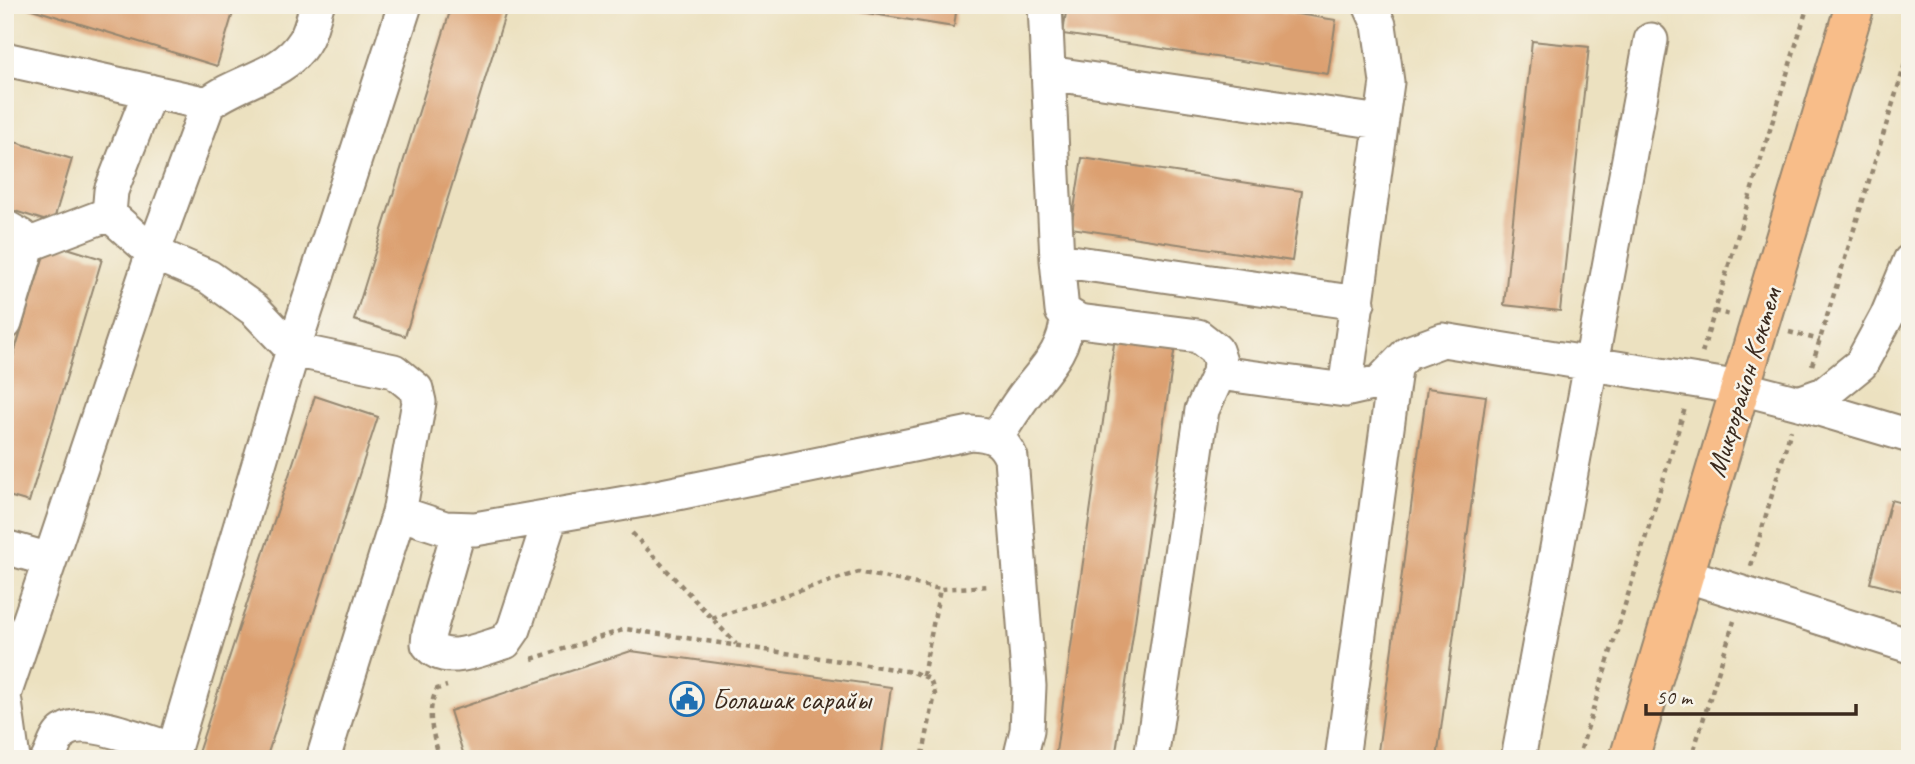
<svg xmlns="http://www.w3.org/2000/svg" width="1915" height="764" font-family="Caveat,sans-serif">
	<style>
		.building { fill: #dca071 }
		.lines { fill: none; stroke-linecap: round; stroke-linejoin: round }
		.minor-casing { stroke: #94866f; stroke-width: 37 }
		.major-casing { stroke: #94866f; stroke-width: 42 }
		.path { stroke: #94866f; stroke-width: 4.5; stroke-dasharray: 5 5; stroke-linecap: butt }
		.minor { stroke: #fff; stroke-width: 33 }
		.major { stroke: #f8bd89; stroke-width: 38 }
		.labels { text-anchor: middle; stroke-width: 5; stroke-linejoin: round; paint-order: stroke }
		.street-label { font-size: 28px; fill: #3b2a1e; stroke: #f7f3e8 }
		.poi-label { font-size: 28px; fill: #3b2a1e; stroke: #f7f3e8; text-anchor: start }
	</style>
	<rect width="100%" height="100%" fill="#f7f3e8"/>
	<filter id="ink" filterUnits="userSpaceOnUse"><feTurbulence type="fractalNoise" baseFrequency=".0143" numOctaves="2"/><feDisplacementMap in="SourceGraphic" scale="14" xChannelSelector="R" yChannelSelector="G"/><feConvolveMatrix kernelMatrix="1 2 1 2 8 2 1 2 1" color-interpolation-filters="sRGB"/></filter>
	<filter id="wash" filterUnits="userSpaceOnUse"><feTurbulence type="fractalNoise" baseFrequency=".00686" numOctaves="4" result="noise"/><feDisplacementMap in="SourceGraphic" scale="28" xChannelSelector="R" yChannelSelector="G"/><feGaussianBlur stdDeviation="1.57" result="paint"/><feColorMatrix in="noise" values="0 0 0 0 0 0 0 0 0 0 0 0 0 0 0 0 0 1.4 0 .05"/><feComposite in="paint" operator="in"/></filter>
	<g filter="url(#wash)">
		<rect width="100%" height="100%" fill="#ece1c0"/>
		<g id="blocks">
			<path class="building" d="M19 5H233L235 6 217 66Z
				M452 5H508L405 336 354 320Z
				M817 5H957L954 27Z
				M1067 5H1239L1336 20 1328 74 1063 34Z
				M1532 41 1589 47 1560 311 1504 305Z
				M5 139 72 159 53 223 5 208Z
				M1082 158 1302 191 1292 261 1071 228Z
				M48 242 102 259 29 502 5 495V383Z
				M1115 337 1175 346 1115 759H1055Z
				M1427 388 1486 396 1437 759H1377Z
				M315 396 378 417 266 759H196Z
				M1891 500 1910 505V593L1870 583Z
				M631 651 891 687 881 759H465L450 711Z"/>
		</g>
	</g>
	<g filter="url(#ink)">
		<use href="#blocks" fill-opacity="0" stroke="#94866f" stroke-width="2"/>
		<g class="lines">
			<g class="minor-casing">
				<path id="minor" d="M1045 5 1057 260 1062 311 1079 321 1198 336 1216 350 1220 362 1219 373
					M5 59 208 104C238 80 283 76 304 42 311 32 313 17 317 5
					M1048 73 1380 122
					M150 91 111 191 109 214 153 253 209 277 255 310 293 350 394 371 416 389 419 402 399 513 323 759
					M5 227 21 236 25 256 5 323
					M25 246 109 214
					M1057 260 1358 303
					M1345 390 1387 82 1379 25 1370 5
					M1799 403 1910 436
					M996 438C1006 423 1016 406 1027 392 1046 368 1066 349 1067 317
					M399 513 445 528 475 529 643 500 971 433C992 434 1003 439 1011 458L1029 686 1027 730 1020 759
					M459 529 429 633 428 644C445 667 482 648 505 642L514 629 551 516
					M5 547 50 560 5 692
					M50 560 153 253 208 104
					M1685 575 1910 646
					M5 702 13 759
					M48 759C53 750 56 736 64 731 86 715 149 743 174 750
					M171 759 293 350 405 5
					M1151 759 1202 410 1219 373 1345 390 1380 382 1408 353 1443 340 1741 388 1799 403 1824 394 1861 364 1887 316 1910 261
					M1342 759 1395 369
					M1518 759 1651 40"/>
			</g>
			<g class="major-casing">
				<path id="major" d="M1629 759 1855 5"/>
			</g>
			<path class="path" d="M1714 311 1730 315
				M1789 332 1820 340
				M1702 353 1808 5
				M1812 365 1910 48
				M632 533 736 644
				M1751 566 1791 430
				M712 618 859 572 940 589
				M532 659 626 629 913 672 930 679 935 694 922 759
				M923 676 940 589 991 586
				M440 759C433 733 425 714 437 689L447 686
				M1578 759 1685 408
				M1691 759 1734 621"/>
			<use href="#minor" class="minor"/>
			<use href="#major" class="major"/>
		</g>
	</g>
	<defs>
		<g id="civic-ring" transform="scale(1.75)"><circle r="9.5" fill="#f7f3e8" stroke="#1f6fb2" stroke-width="1.5"/><path d="M-.6-6.5H3V-4.5H.6V-3L4-1V1h2V6H-6V1h2V-1L-.6-3ZM-1.2 2.5V6h2.4V2.5Z" fill="#1f6fb2"/></g>
	</defs>
	<g fill-rule="evenodd">
		<use href="#civic-ring" x="687" y="699"/>
	</g>
	<g class="labels">
		<g class="street-label">
			<text transform="translate(1743 382) rotate(-73)" y="10">Микрорайон Коктем</text>
		</g>
		<g class="poi-label">
			<text x="712" y="709">Болашак сарайы</text>
		</g>
	</g>
	<rect width="1915" height="764" fill="none" stroke="#f7f3e8" stroke-width="28"/>
	<path d="M1646 704v10h210v-10" fill="none" stroke="#3b2a1e" stroke-width="3.5"/>
	<text x="1656" y="704" font-size="21" fill="#3b2a1e" stroke="#f7f3e8" stroke-width="5" paint-order="stroke">50 m</text>
</svg>
